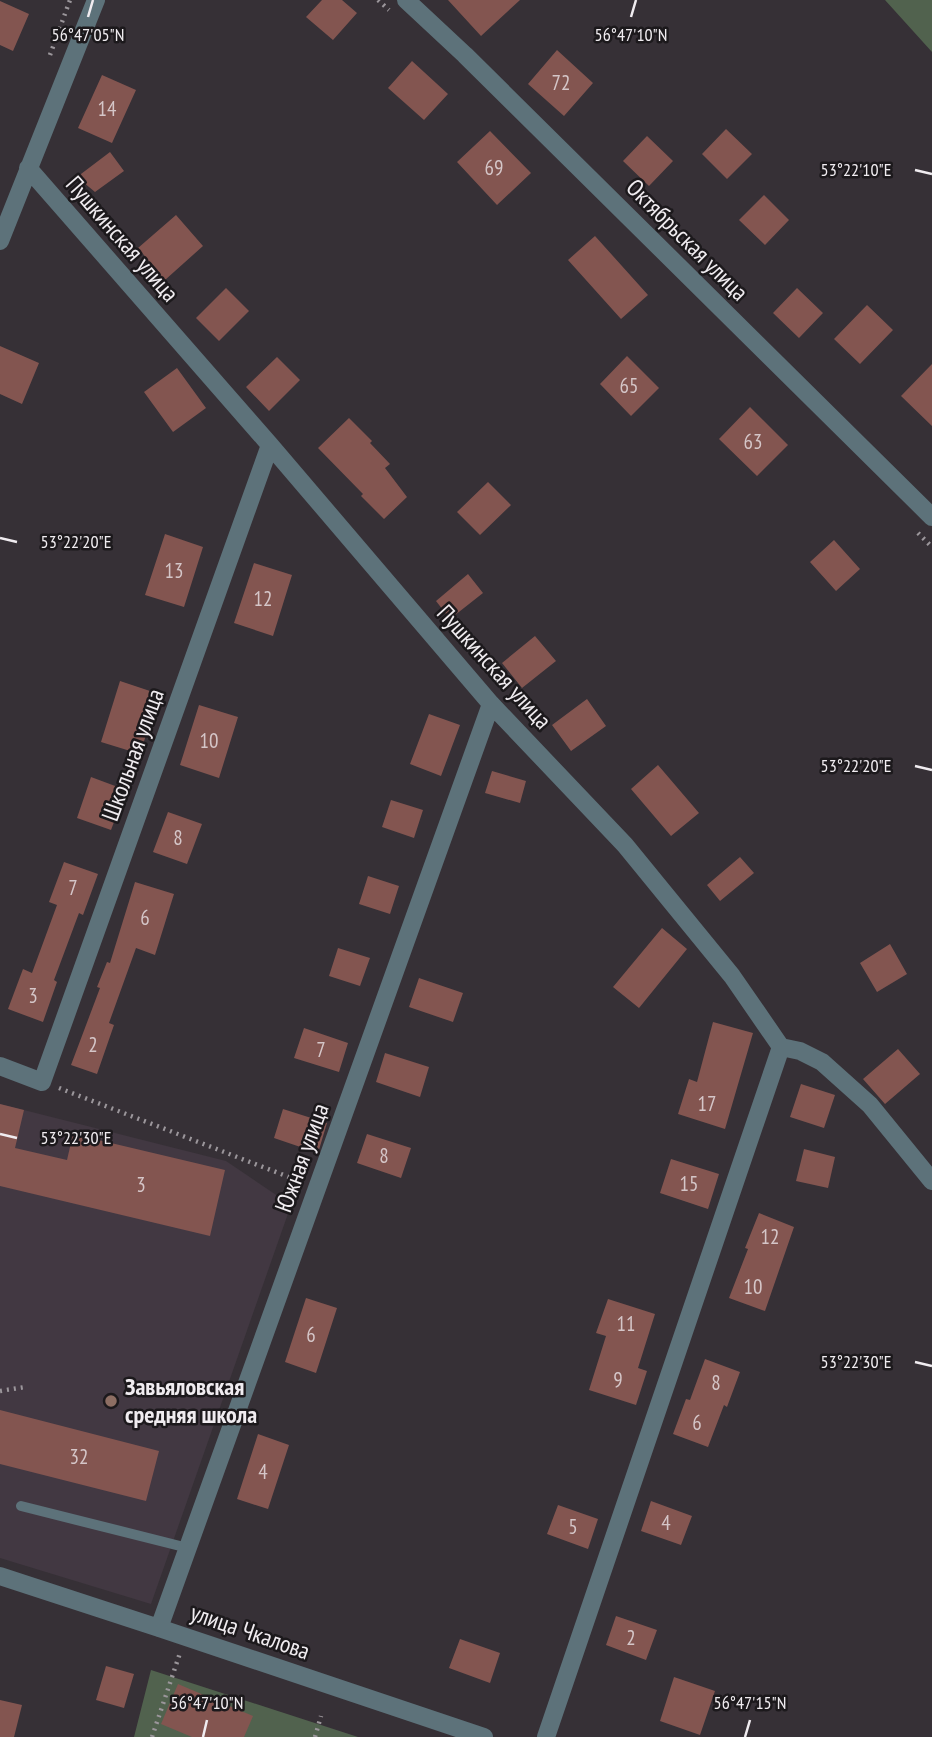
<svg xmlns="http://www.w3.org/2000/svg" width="932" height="1737" font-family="'PT Sans Narrow',sans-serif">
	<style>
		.built { fill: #423842 }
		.green { fill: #51624e }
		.building { fill: #835550 }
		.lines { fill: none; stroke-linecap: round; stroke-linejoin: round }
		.path { stroke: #9b969b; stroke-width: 4.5; stroke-dasharray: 2 5; stroke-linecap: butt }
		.lane { stroke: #5d727a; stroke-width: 10 }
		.street { stroke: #5d727a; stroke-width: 18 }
		.ticks { fill: none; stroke: #f0ecf0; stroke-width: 2.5 }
		.education-dot { fill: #8d6e63; stroke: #1c191c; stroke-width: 2.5 }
		.labels { text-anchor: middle; stroke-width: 5; stroke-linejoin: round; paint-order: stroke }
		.number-label { font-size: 21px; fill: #d5c6c8 }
		.street-label { font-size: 24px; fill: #f0ecf0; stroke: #1c191c }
		.poi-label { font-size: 24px; font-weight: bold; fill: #f0ecf0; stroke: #1c191c; text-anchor: start }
		.ticks-label { font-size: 18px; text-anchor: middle; fill: #f0ecf0; stroke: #1c191c; stroke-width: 5; stroke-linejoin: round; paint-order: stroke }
	</style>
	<rect width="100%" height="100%" fill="#363036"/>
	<path class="built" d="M0 1104 226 1161 291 1205 151 1604 0 1558Z"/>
	<path class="green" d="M885 0H932V52Z
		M151 1670 358 1737H134Z"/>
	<path class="building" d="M322 0H342L357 13 333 40 306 17Z
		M448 0H520L481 36Z
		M0 1 29 14 13 51 0 45Z
		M557 50 593 83 564 116 528 84Z
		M412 61 448 94 424 120 388 88Z
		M102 75 136 90 112 143 78 128Z
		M726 129 752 154 727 179 702 154Z
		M490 131 531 173 497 205 457 162Z
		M647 136 673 161 649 186 623 161Z
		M110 152 124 171 95 192 77 177Z
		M764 195 789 220 765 245 739 220Z
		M176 215 203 246 165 280 138 248Z
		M595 236 648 295 621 319 568 260Z
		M226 288 249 311 219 341 196 318Z
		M797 288 823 313 799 338 773 313Z
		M867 305 893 330 860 364 834 339Z
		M0 346 39 363 22 404 0 394Z
		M627 356 659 388 631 416 600 384Z
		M277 357 300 380 269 411 246 387Z
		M932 364V426L901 396Z
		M177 368 206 408 173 432 144 392Z
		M750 407 788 445 757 476 719 439Z
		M349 418 372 441 370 443 390 464 385 468 407 497 384 519 361 496 363 494 318 448Z
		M488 482 511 505 480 535 457 512Z
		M165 534 203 547 184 607 145 595Z
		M834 540 860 569 836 591 810 562Z
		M254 563 292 575 273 636 234 623Z
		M468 574 483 593 450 619 436 601Z
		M535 636 556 661 522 688 502 663Z
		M120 681 159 694 140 754 101 742Z
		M587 699 606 726 571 751 552 725Z
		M199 705 238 717 219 778 180 765Z
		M429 714 460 725 441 776 410 764Z
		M658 765 699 813 671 836 631 789Z
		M492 771 526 781 520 803 485 793Z
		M91 777 126 790 111 830 77 818Z
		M391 800 423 810 414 838 382 827Z
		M168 812 202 824 187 864 153 852Z
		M740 857 754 873 720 901 707 885Z
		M64 862 98 874 83 915 79 913 54 980 57 982 43 1022 8 1009 23 969 32 973 57 905 49 902Z
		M368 876 399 886 390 914 359 904Z
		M135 882 174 894 155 955 136 948 109 1023 114 1025 97 1074 71 1065 100 988 97 987 107 962 110 963Z
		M662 928 687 949 639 1008 613 987Z
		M890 944 907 974 877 992 860 963Z
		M338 948 370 958 360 986 329 976Z
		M419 978 463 993 453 1022 409 1007Z
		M713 1022 753 1033 725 1129 678 1114 689 1079 697 1082Z
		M304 1028 348 1043 339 1072 294 1058Z
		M898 1049 920 1074 885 1104 863 1079Z
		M385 1053 429 1067 420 1097 376 1082Z
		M801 1084 835 1095 824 1128 790 1117Z
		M0 1104 24 1110 15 1148 67 1160 73 1134 225 1170 210 1236 0 1186Z
		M283 1109 327 1123 318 1153 274 1138Z
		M367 1134 411 1148 401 1178 357 1163Z
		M804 1149 835 1157 828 1188 796 1181Z
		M671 1159 719 1174 708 1209 660 1193Z
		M759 1213 794 1227 765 1311 729 1298 748 1249 745 1248Z
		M306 1298 337 1308 316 1373 285 1362Z
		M608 1299 655 1314 638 1368 647 1371 636 1405 589 1390 606 1336 596 1333Z
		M705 1359 740 1372 727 1407 724 1405 708 1447 673 1434 686 1399 690 1400Z
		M0 1410 159 1451 146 1501 0 1464Z
		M258 1434 289 1445 268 1509 237 1499Z
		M651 1501 692 1516 681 1545 641 1531Z
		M558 1505 598 1519 588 1549 547 1534Z
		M616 1616 657 1630 646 1660 606 1645Z
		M460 1639 500 1653 490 1683 449 1668Z
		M106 1666 134 1674 124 1708 96 1700Z
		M674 1677 715 1691 700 1735 660 1721Z
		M178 1684 253 1716 244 1737H192L161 1724Z
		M0 1700 22 1705 14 1737H0Z"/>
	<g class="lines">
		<path class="path" d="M378 0 389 10
			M50 55 70 0
			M918 533 932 547
			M59 1088 299 1181
			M0 1391 25 1387
			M152 1737 180 1653
			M315 1737 321 1716"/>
		<path class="lane" d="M21 1506 188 1548"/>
		<path class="street" d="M406 0 465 55 932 517
			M28 168 270 445 491 704 625 845 732 976 781 1047 800 1051 822 1062 870 1105 932 1181
			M0 241 96 0
			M0 1066 42 1082 270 445
			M0 1576 159 1628 484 1737
			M159 1628 491 704
			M546 1737 781 1047"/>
	</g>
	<path class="ticks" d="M88 17 93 0M631 17 636 0M915 170 932 174M0 538 17 542M915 766 932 770M0 1134 17 1138M915 1362 932 1366M203 1737 207 1720M745 1737 750 1720"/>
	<circle class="education-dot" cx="111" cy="1401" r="7"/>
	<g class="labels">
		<g class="number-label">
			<text x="561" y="90">72</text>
			<text x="107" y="116">14</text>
			<text x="494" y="175">69</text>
			<text x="629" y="393">65</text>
			<text x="753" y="449">63</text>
			<text x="174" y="578">13</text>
			<text x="263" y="606">12</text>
			<text x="209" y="748">10</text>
			<text x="178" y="845">8</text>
			<text x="73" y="895">7</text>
			<text x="145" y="925">6</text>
			<text x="33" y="1003">3</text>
			<text x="93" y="1052">2</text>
			<text x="321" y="1057">7</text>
			<text x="707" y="1111">17</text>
			<text x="384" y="1163">8</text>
			<text x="689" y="1191">15</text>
			<text x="141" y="1192">3</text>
			<text x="770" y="1244">12</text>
			<text x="753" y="1294">10</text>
			<text x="626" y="1331">11</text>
			<text x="311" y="1342">6</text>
			<text x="618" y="1387">9</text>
			<text x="716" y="1390">8</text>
			<text x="697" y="1430">6</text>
			<text x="79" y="1464">32</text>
			<text x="263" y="1479">4</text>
			<text x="666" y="1530">4</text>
			<text x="573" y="1534">5</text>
			<text x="631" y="1645">2</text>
		</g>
		<g class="street-label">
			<text transform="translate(122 239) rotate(49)" y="8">Пушкинская улица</text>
			<text transform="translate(687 240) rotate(45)" y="8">Октябрьская улица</text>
			<text transform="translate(494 667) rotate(48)" y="8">Пушкинская улица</text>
			<text transform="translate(133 755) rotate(-70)" y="8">Школьная улица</text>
			<text transform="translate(302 1158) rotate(-70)" y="8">Южная улица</text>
			<text transform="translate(250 1632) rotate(19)" y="8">улица Чкалова</text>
		</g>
		<g class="poi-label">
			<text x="125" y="1395">Завьяловская<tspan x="125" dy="28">средняя школа</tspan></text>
		</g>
	</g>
	<g class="ticks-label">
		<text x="88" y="41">56°47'05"N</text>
		<text x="631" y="41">56°47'10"N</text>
		<text x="856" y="176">53°22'10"E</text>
		<text x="76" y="548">53°22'20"E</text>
		<text x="856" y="772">53°22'20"E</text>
		<text x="76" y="1144">53°22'30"E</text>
		<text x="856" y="1368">53°22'30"E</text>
		<text x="207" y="1709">56°47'10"N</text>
		<text x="750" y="1709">56°47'15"N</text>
	</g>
</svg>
